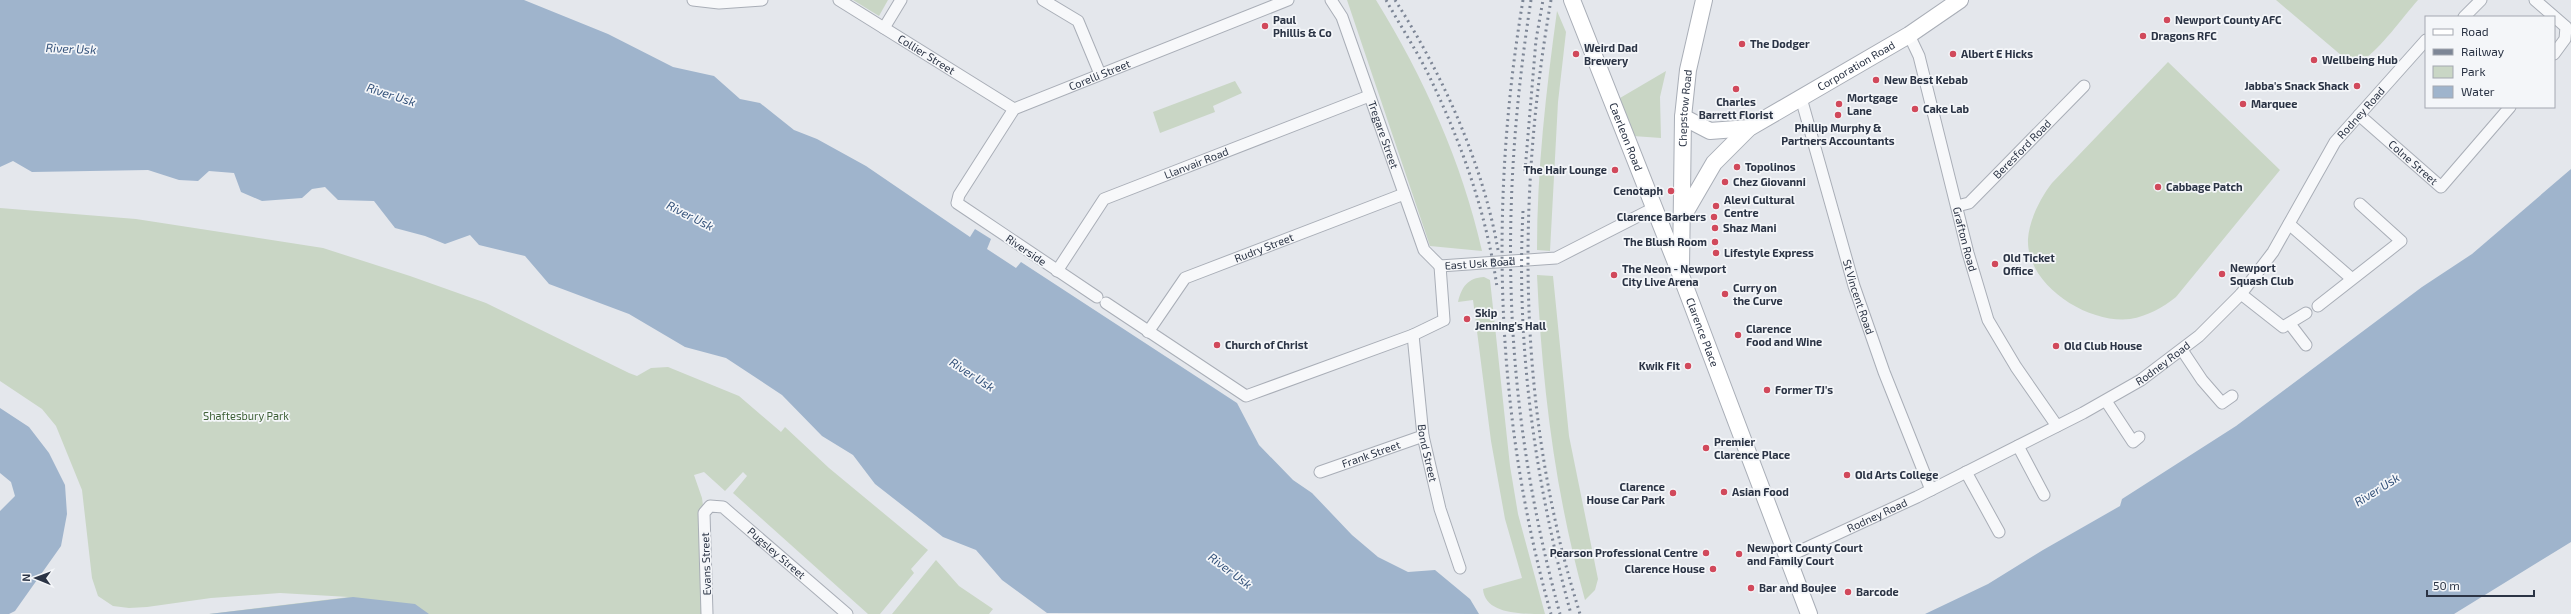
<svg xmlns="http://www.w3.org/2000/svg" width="2571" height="614" font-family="'Exo 2',sans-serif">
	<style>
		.green { fill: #c9d6c5 }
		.water { fill: #9fb4cc }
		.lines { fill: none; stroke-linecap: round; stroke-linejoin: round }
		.street-casing { stroke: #a9aeb7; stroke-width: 13 }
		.secondary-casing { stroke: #a9aeb7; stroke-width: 18 }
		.street { stroke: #f7f8fa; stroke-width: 11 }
		.secondary { stroke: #fff; stroke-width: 16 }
		.rail { stroke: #7d8696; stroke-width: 3; stroke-dasharray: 2 4; stroke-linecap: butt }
		.poi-dot { fill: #d1495b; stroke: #f4f6f9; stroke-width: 1.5 }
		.labels { text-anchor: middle; stroke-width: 3.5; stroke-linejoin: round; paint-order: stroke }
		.poi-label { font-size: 11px; font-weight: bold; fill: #2b3445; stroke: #f4f6f9; text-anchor: start }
		.street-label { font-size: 11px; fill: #2b3445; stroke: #f4f6f9 }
		.park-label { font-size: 11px; fill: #3f6138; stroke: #f4f6f9 }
		.water-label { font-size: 12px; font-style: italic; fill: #34527a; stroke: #f4f6f9 }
	</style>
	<rect width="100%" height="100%" fill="#e4e7ec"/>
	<path class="green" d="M853 0H888L879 16Z
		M1347 0H1376C1424 78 1462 162 1482 251L1430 246Z
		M2276 0H2418C2403 17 2381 48 2363 60 2358 63 2353 62 2348 61Z
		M1557 11 1566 32 1558 102 1550 251 1537 250C1537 170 1546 91 1557 11Z
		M2168 62 2280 170 2176 297C2162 308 2148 316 2130 319 2088 324 2026 285 2028 239 2029 220 2041 197 2052 183Z
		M1666 71 1660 97 1661 138 1633 136 1620 98Z
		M1235 81 1242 93 1213 106 1215 112 1160 133 1153 112Z
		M0 208 136 219 323 248 410 276 486 303 629 373 637 376 651 368 668 367 739 396 781 432 785 427 829 468 928 550 911 569 914 573 880 614H868L733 493 747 476 743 472 725 491 704 472 694 475 702 498 704 513 707 614H209L349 597 280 593 211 598 147 607 129 608 113 606 98 596 92 578 82 490 56 426 42 409 0 381Z
		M1537 275 1553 276 1569 436 1598 579 1595 590 1585 600C1555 493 1542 385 1537 275Z
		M1484 277 1490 280 1510 466 1518 514 1545 614C1520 614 1485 614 1483 589L1522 578 1505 519 1491 441 1473 300 1458 302C1462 286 1468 278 1484 277Z
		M936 560 959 586 993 609 989 614H892Z"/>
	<path class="water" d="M0 0H524L608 34 673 67 714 76 740 99 760 103 794 130 817 139 866 166 970 237 975 229 991 239 987 249 1016 268 1021 262 1237 403 1259 445 1293 480 1312 493 1352 535 1378 557 1408 572 1435 570 1470 599 1479 614 1047 613 1002 580 976 550 943 537 875 484 853 455 822 436 782 395 726 358 685 347 629 314 549 284 525 256 479 245 470 235 445 244 425 236 395 228 374 201 338 200 325 187 312 189 302 198 262 201 241 192 234 173 209 171 198 181 179 180 148 170 32 172 13 161 0 167Z
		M2571 169V542L2454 614H1925L1988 584 2043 550 2120 506 2122 499 2236 426 2422 287 2472 254Z
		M0 408 29 427 49 453 65 485 67 514 61 546 15 611 9 614H0V511L15 496 11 482 0 473Z
		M353 597 415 604 429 614H209Z"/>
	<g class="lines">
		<g class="street-casing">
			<g id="street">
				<path d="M693 0 719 3 762 0"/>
				<path id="s1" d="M839 0 1014 109"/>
				<path d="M1043 0 1078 21 1100 74"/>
				<path id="s2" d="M1331 0 1342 17 1424 250 1440 266"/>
				<path d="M2535 0 2566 27 2565 39 2554 54"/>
				<path d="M2464 17 2481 0"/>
				<path d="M884 28 901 0"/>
				<path id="s3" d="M1909 35 1919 56 1968 253 1988 320 2016 367 2057 426"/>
				<path id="s4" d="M1801 98 1854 286 1884 372 1931 490"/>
				<path id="s5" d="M2359 115 2441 187 2510 107"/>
				<path id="s6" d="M1957 206 1969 203 2084 86"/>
				<path d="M2289 224 2351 278"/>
				<path id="s7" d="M1440 266 1556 258 1654 208"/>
				<path id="s8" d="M1057 271 1104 199 1369 96"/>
				<path d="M2241 294 2283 327 2306 313"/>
				<path id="s9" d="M1097 297 957 203 959 195 1014 109 1288 0"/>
				<path d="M1106 303 1246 396 1413 335 1444 320 1440 266"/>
				<path d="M2318 306 2401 241 2360 204"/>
				<path d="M2290 324 2306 345"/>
				<path id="s10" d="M1148 332 1185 278 1404 194"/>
				<path id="s11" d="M1413 335 1423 436 1440 509 1460 568"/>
				<path d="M2182 350 2202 380 2222 403 2232 396"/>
				<path d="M2106 401 2133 442 2139 437"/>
				<path d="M2018 446 2044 495"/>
				<path id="s12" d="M1320 472 1423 436"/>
				<path d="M1966 472 1999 532"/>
				<path id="s13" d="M1789 556 1917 497 2083 413 2141 380 2199 336 2241 294 2273 252 2335 142 2426 40"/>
				<path id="s14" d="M707 614 704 513 710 506 723 507 847 614"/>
			</g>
		</g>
		<g class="secondary-casing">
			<g id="secondary">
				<path id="s15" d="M1572 0 1680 273 1809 614"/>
				<path d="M1683 117 1710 131 1749 128"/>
				<path id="s16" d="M1682 218 1714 163 1749 128 1909 35 1960 0"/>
				<path id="s17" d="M1681 269 1683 117 1688 70 1704 0"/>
			</g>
		</g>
		<use href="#street" class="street"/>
		<use href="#secondary" class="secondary"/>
		<path class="rail" d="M1386 0C1401 27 1419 54 1432 82 1463 147 1487 216 1497 287
			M1395 0C1442 73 1483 164 1498 250
			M1523 0C1489 203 1495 416 1551 614
			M1531 0C1498 212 1503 406 1560 614
			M1551 0C1521 172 1518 353 1556 524 1562 554 1571 584 1580 614
			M1525 171 1536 40 1543 0
			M1523 211C1516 347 1535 482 1571 614"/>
	</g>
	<g class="poi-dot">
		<circle cx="2167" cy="20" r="4"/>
		<circle cx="1265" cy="26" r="4"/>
		<circle cx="2143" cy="36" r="4"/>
		<circle cx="1742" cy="44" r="4"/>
		<circle cx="1576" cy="54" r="4"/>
		<circle cx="1953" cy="54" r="4"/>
		<circle cx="2314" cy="60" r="4"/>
		<circle cx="1876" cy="80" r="4"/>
		<circle cx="2357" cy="86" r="4"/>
		<circle cx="1736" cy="89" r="4"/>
		<circle cx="1839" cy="104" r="4"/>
		<circle cx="2243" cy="104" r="4"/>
		<circle cx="1915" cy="109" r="4"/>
		<circle cx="1838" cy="115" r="4"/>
		<circle cx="1737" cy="167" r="4"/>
		<circle cx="1615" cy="170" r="4"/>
		<circle cx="1725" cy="182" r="4"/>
		<circle cx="2158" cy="187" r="4"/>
		<circle cx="1671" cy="191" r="4"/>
		<circle cx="1716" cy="206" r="4"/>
		<circle cx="1714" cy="217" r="4"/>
		<circle cx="1715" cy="228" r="4"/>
		<circle cx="1715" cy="242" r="4"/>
		<circle cx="1716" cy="253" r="4"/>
		<circle cx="1995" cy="264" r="4"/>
		<circle cx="2222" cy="274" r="4"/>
		<circle cx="1614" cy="275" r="4"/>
		<circle cx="1725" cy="294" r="4"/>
		<circle cx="1467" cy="319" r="4"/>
		<circle cx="1738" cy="335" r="4"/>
		<circle cx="1217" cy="345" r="4"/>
		<circle cx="2056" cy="346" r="4"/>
		<circle cx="1688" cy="366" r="4"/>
		<circle cx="1767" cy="390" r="4"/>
		<circle cx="1706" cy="448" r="4"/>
		<circle cx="1847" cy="475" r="4"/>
		<circle cx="1724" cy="492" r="4"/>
		<circle cx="1673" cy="493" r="4"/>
		<circle cx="1706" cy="553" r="4"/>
		<circle cx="1739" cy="554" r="4"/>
		<circle cx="1713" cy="569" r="4"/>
		<circle cx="1751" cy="588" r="4"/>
		<circle cx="1848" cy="592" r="4"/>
	</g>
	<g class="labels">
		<g class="poi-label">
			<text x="1273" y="24">Paul<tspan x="1273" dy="13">Phillis &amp; Co</tspan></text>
			<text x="2175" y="24">Newport County AFC</text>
			<text x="2151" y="40">Dragons RFC</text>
			<text x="1750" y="48">The Dodger</text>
			<text x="1584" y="52">Weird Dad<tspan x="1584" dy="13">Brewery</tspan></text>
			<text x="1961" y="58">Albert E Hicks</text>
			<text x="2322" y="64">Wellbeing Hub</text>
			<text x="1884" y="84">New Best Kebab</text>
			<text x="2349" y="90" text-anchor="end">Jabba's Snack Shack</text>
			<text x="1847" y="102">Mortgage<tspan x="1847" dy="13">Lane</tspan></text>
			<text x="1736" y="106" text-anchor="middle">Charles<tspan x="1736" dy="13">Barrett Florist</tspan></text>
			<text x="2251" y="108">Marquee</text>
			<text x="1923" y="113">Cake Lab</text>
			<text x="1838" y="132" text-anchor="middle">Phillip Murphy &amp;<tspan x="1838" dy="13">Partners Accountants</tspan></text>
			<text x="1745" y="171">Topolinos</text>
			<text x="1607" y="174" text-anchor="end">The Hair Lounge</text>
			<text x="1733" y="186">Chez Giovanni</text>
			<text x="2166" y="191">Cabbage Patch</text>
			<text x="1663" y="195" text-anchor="end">Cenotaph</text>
			<text x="1724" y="204">Alevi Cultural<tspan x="1724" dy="13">Centre</tspan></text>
			<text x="1706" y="221" text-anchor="end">Clarence Barbers</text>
			<text x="1723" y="232">Shaz Mani</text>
			<text x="1707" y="246" text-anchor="end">The Blush Room</text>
			<text x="1724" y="257">Lifestyle Express</text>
			<text x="2003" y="262">Old Ticket<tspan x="2003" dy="13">Office</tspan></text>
			<text x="2230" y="272">Newport<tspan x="2230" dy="13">Squash Club</tspan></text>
			<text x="1622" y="273">The Neon - Newport<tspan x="1622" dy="13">City Live Arena</tspan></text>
			<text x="1733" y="292">Curry on<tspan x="1733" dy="13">the Curve</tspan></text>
			<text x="1475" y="317">Skip<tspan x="1475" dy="13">Jenning's Hall</tspan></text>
			<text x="1746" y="333">Clarence<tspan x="1746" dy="13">Food and Wine</tspan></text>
			<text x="1225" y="349">Church of Christ</text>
			<text x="2064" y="350">Old Club House</text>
			<text x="1680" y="370" text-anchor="end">Kwik Fit</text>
			<text x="1775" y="394">Former TJ's</text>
			<text x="1714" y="446">Premier<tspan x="1714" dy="13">Clarence Place</tspan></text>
			<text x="1855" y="479">Old Arts College</text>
			<text x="1665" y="491" text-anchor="end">Clarence<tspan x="1665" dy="13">House Car Park</tspan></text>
			<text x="1732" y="496">Asian Food</text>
			<text x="1747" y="552">Newport County Court<tspan x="1747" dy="13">and Family Court</tspan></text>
			<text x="1698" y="557" text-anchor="end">Pearson Professional Centre</text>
			<text x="1705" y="573" text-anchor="end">Clarence House</text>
			<text x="1759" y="592">Bar and Boujee</text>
			<text x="1856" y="596">Barcode</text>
		</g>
		<g class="street-label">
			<text dy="4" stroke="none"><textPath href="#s1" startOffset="103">Collier Street</textPath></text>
			<text dy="4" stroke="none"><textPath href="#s16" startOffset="237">Corporation Road</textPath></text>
			<text dy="4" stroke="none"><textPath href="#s9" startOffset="371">Corelli Street</textPath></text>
			<text dy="4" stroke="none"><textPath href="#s17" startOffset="161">Chepstow Road</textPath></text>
			<text dy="4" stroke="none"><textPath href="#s13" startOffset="744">Rodney Road</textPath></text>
			<text dy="4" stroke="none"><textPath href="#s2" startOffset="145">Tregare Street</textPath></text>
			<text dy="4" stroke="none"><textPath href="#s15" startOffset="147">Caerleon Road</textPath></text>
			<text dy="4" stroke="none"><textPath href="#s6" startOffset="88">Beresford Road</textPath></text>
			<text dy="4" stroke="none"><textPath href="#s5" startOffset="72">Colne Street</textPath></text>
			<text dy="4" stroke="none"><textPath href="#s8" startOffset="185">Llanvair Road</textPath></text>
			<text dy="4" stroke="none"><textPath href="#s3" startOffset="212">Grafton Road</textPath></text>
			<text dy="4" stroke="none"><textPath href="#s10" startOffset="150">Rudry Street</textPath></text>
			<text transform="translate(1026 250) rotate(34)" y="4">Riverside</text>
			<text dy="4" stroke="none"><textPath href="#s7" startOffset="40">East Usk Road</textPath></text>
			<text dy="4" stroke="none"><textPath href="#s4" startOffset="207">St Vincent Road</textPath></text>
			<text dy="4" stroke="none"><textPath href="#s15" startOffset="357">Clarence Place</textPath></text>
			<text dy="4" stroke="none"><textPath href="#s13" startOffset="421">Rodney Road</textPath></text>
			<text dy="4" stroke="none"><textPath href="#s11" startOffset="119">Bond Street</textPath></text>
			<text dy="4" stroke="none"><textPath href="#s12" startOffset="54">Frank Street</textPath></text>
			<text dy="4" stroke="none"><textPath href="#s13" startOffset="97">Rodney Road</textPath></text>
			<text dy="4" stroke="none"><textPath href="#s14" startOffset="194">Pugsley Street</textPath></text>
			<text transform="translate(706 564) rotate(-92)" y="4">Evans Street</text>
		</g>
		<g class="park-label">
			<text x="246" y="420">Shaftesbury Park</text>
		</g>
		<g class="water-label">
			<text transform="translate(71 49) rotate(2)" y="4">River Usk</text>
			<text transform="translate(391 95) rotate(18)" y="4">River Usk</text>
			<text transform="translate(690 216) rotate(27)" y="4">River Usk</text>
			<text transform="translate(972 375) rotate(33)" y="4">River Usk</text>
			<text transform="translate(2377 490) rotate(-32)" y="4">River Usk</text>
			<text transform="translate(1230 571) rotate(37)" y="4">River Usk</text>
		</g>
	</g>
	<rect x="2425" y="16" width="130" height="92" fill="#f4f6f9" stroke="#a4a8b1"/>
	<rect x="2433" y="29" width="20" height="6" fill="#ffffff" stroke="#a4a8b1"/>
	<text x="2461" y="36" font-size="12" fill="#2b3445">Road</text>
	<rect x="2433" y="49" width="20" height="6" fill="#7d8696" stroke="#a4a8b1"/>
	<text x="2461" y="56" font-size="12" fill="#2b3445">Railway</text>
	<rect x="2433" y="66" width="20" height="12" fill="#c9d6c5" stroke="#a4a8b1"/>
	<text x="2461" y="76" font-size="12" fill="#2b3445">Park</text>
	<rect x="2433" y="86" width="20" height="12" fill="#9fb4cc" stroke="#a4a8b1"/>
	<text x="2461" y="96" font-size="12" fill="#2b3445">Water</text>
	<g transform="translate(36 578) rotate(271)" stroke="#f4f6f9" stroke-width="3" paint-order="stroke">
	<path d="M0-3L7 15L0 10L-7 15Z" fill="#2b3445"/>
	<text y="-6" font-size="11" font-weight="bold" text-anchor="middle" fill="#2b3445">N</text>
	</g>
	<path d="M2427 590v6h107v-6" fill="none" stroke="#2b3445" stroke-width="2"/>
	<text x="2433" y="590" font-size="12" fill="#2b3445" stroke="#f4f6f9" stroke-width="3" paint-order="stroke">50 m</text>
</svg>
